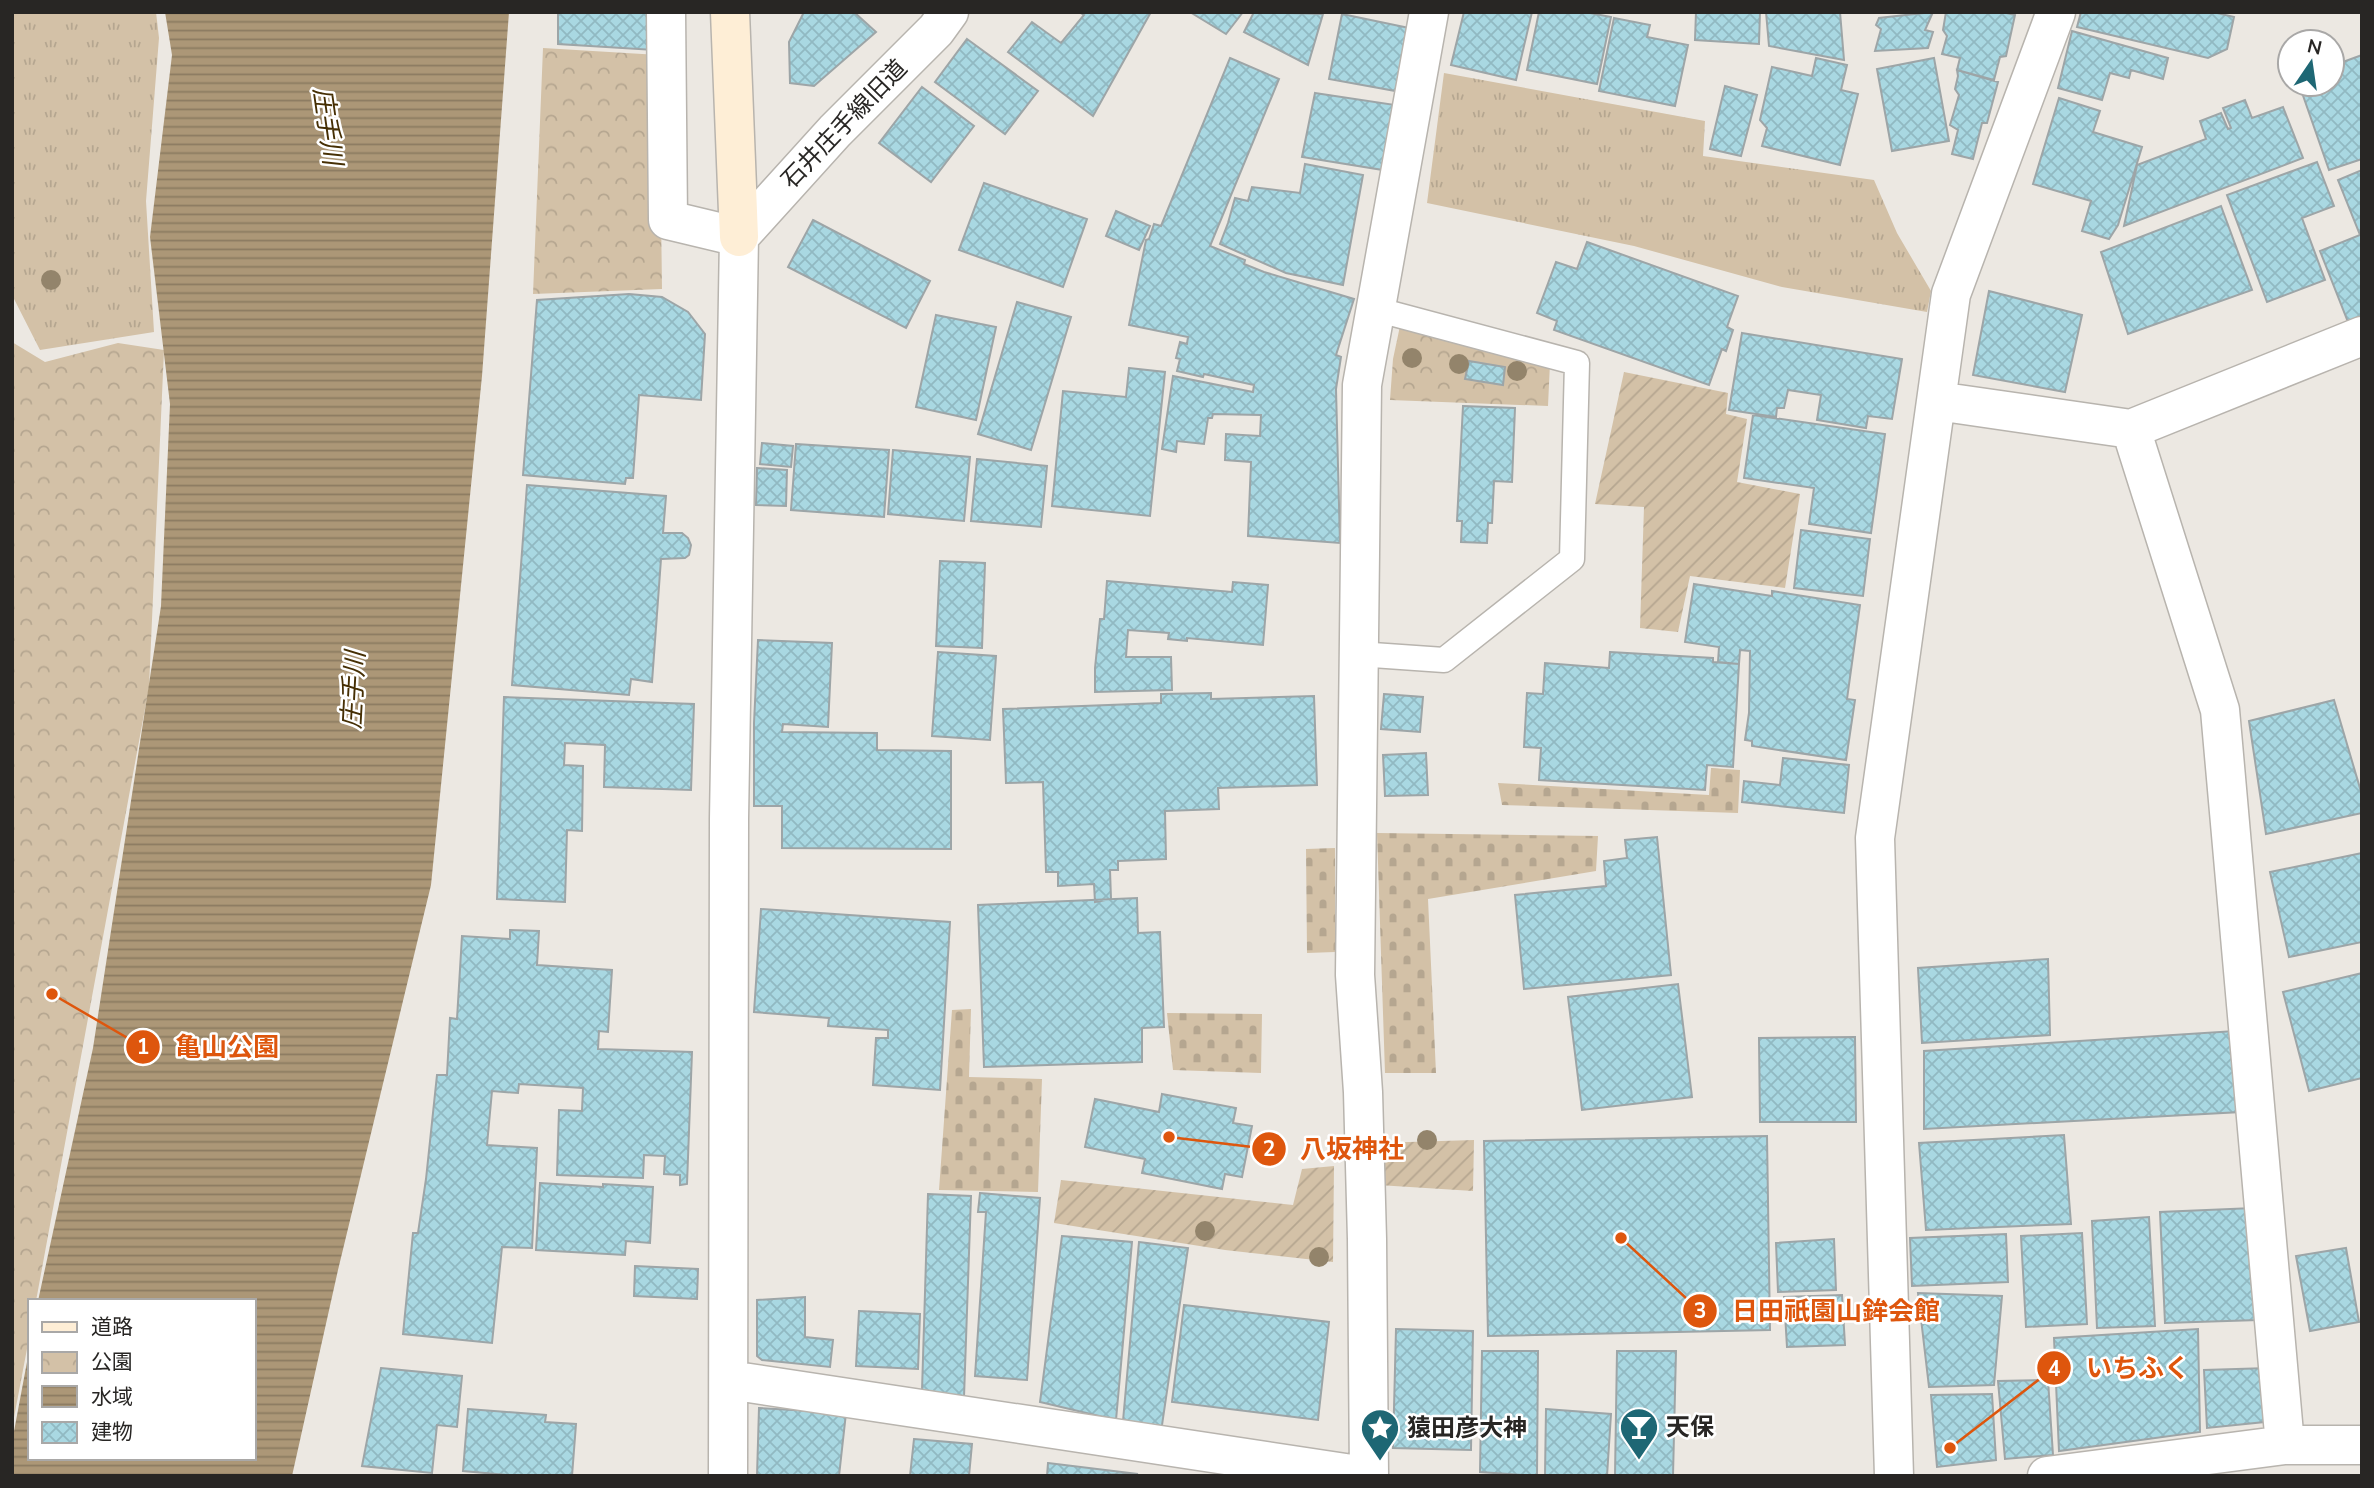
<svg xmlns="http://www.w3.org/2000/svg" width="2374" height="1488" font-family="'Nunito Sans','Noto Sans JP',sans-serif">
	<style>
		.grass { fill: url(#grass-tufts) }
		.cemetery { fill: url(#cemetery-stones) }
		.park { fill: url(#park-crowns) }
		.garden { fill: url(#garden-furrows) }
		.water { fill: url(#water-rules) }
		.building { fill: url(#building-cross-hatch); stroke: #9da5a7; stroke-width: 2 }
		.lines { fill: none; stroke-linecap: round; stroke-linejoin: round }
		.lane-casing { stroke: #b8b4ae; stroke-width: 27 }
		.street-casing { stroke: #b8b4ae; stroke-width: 41 }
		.secondary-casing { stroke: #b8b4ae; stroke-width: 41 }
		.lane { stroke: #fff; stroke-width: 24 }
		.street { stroke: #fff; stroke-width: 38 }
		.secondary { stroke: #feeed6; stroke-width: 38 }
		.tree { fill: #93846b }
		.labels { text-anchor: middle; stroke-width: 5; stroke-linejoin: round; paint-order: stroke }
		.street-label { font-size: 24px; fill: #282624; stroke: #fff }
		.poi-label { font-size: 24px; font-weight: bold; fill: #282624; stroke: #fff; text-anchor: start }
		.water-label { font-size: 26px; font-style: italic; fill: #462f04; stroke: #fff }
		.leader { fill: none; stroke: #de560d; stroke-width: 2.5 }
		.callout-dot { fill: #de560d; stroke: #fff; stroke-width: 2.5 }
		.mark-label { font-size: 21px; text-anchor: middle; font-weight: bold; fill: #fff }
		.callout-label { font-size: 26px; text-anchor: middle; font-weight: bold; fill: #de560d; stroke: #fff; stroke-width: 5; stroke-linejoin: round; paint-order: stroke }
	</style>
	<defs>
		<pattern id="grass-tufts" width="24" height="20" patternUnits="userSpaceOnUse" patternTransform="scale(1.75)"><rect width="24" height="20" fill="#d3c1a7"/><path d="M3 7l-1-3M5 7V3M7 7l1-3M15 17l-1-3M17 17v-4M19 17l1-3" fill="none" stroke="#b5a690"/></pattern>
		<pattern id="cemetery-stones" width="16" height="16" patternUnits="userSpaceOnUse" patternTransform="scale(1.75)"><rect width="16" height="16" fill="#d3c1a7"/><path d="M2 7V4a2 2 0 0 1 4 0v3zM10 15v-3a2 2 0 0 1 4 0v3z" fill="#b5a690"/></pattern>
		<pattern id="park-crowns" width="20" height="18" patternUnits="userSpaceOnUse" patternTransform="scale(1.75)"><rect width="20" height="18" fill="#d3c1a7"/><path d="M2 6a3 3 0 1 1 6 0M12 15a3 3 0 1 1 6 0" fill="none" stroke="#b5a690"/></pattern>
		<pattern id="garden-furrows" width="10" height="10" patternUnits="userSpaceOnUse" patternTransform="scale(1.75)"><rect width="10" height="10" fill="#d3c1a7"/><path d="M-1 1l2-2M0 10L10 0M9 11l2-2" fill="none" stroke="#b5a690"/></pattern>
		<pattern id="water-rules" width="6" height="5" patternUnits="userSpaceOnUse" patternTransform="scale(1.75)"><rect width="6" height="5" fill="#ac9777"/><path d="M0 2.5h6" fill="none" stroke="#8c7b61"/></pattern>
		<pattern id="building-cross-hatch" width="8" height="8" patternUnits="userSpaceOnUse" patternTransform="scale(1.75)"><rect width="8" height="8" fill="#a9d8e2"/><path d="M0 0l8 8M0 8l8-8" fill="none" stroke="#91b9c2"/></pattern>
	</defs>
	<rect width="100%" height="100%" fill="#ece8e2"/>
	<path class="grass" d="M12 12H156L159 38 146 201 154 332 40 350 12 295Z
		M1444 73 1705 121 1703 156 1874 180 1897 233 1931 291 1927 312 1782 287 1634 246 1427 203Z"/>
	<path class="cemetery" d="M1711 768 1740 770 1738 813 1502 805 1498 783 1709 795Z
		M1377 833 1598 836 1596 871 1428 899 1436 1073H1385Z
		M1335 848V952L1307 953 1306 849Z
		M971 1009 969 1077 1042 1079 1038 1192 939 1190 952 1010Z
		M1167 1013 1262 1014 1261 1073 1173 1070Z"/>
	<path class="park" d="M543 48 659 55 662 289 533 294Z
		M1400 326 1550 363 1548 406 1390 400 1393 359Z
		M12 342 45 362 118 343 164 350 149 687 36 1301H30V1333L12 1428Z"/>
	<path class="garden" d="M1624 372 1728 393 1726 414 1747 419 1737 482 1800 494 1785 588 1690 576 1678 632 1640 628 1644 507 1595 504Z
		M1474 1140 1473 1191 1378 1185 1377 1143Z
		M1334 1166 1333 1262 1225 1250 1054 1223 1061 1180 1293 1205 1302 1169Z"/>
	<path class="water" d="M165 12H509L482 376 431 885 338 1270 292 1476H12V1442L30 1346V1458H254V1301H38L93 1048 161 606 170 404 150 237 172 55Z"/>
	<path class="building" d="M558 12H656L654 50 558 44Z
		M804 12H854L876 32 814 86 790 83 789 42Z
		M1079 12H1151L1093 116 1008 52 1032 22 1061 43 1084 15Z
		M1190 12H1243L1226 34Z
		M1254 12 1323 14 1308 65 1244 32Z
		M1464 12H1532L1516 80 1451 65Z
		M1539 12H1585L1611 17 1597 84 1527 70Z
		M1696 12H1760L1759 44 1695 40Z
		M1766 12H1840L1844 60 1769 46Z
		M1933 12 1925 30 1933 32 1928 48 1875 51 1881 29 1876 25 1879 18Z
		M1946 12H2002L2015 15 2006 56 2000 57 1994 80 1957 70 1960 58 1942 54 1947 36 1943 30Z
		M2081 12H2213L2234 17 2227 49 2208 58 2077 27Z
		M1342 14 1414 29 1401 92 1329 79Z
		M1614 18 1650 25 1647 37 1688 45 1675 106 1599 91Z
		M2072 31 2168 58 2163 79 2131 70 2129 78 2110 73 2102 100 2058 88Z
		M967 39 1038 91 1005 134 935 82Z
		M2362 55V159L2329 170 2299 84H2332V66Z
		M1230 58 1279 79 1210 246 1245 260 1244 264 1264 272 1354 299 1336 355 1341 357 1336 389 1340 543 1248 536 1251 462 1225 460 1226 434 1260 436 1261 415 1213 414 1212 418H1208L1204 444 1177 441 1176 452 1162 449 1173 376 1253 392 1254 385 1204 374 1203 377 1177 371 1180 359 1176 358 1180 342 1187 344 1188 337 1129 325 1146 240 1149 239 1154 224 1161 226Z
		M1816 58 1847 65 1841 90 1858 94 1840 165 1762 146 1767 128 1760 120 1772 67 1812 76Z
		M1934 58 1949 141 1892 151 1877 69Z
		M1957 70 1998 82 1987 123H1982L1973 159 1952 154 1958 130 1950 125 1959 95 1955 89 1958 76Z
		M1725 86 1757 95 1741 156 1710 149Z
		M922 87 974 126 931 182 879 143Z
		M1315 93 1395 105 1383 170 1302 157Z
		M2059 98 2100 111 2093 132 2142 147 2118 225 2109 239 2082 231 2091 201 2033 184Z
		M2245 100 2252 118 2283 107 2303 158 2124 226 2137 165 2206 139 2200 121 2221 113 2228 129 2231 128 2223 108Z
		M2317 162 2334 206 2302 218 2325 280 2267 302 2227 195Z
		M1305 164 1363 175 1343 285 1286 273 1220 244 1228 223 1235 198 1248 201 1252 187 1300 193Z
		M2362 170V317L2348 322 2320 251 2360 235 2338 180Z
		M984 183 1087 219 1063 287 959 250Z
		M2221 206 2252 290 2128 334 2101 252Z
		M1116 211 1150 226 1139 250 1106 236Z
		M813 220 930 281 906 328 788 267Z
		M1587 242 1738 296 1727 327 1733 330 1726 351 1722 349 1709 385 1554 330 1557 321 1537 313 1556 262 1577 269Z
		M1989 291 2082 315 2065 392 1973 375Z
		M629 294 662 297 688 312 705 334 701 400 639 395 633 478H626L625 484 523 475 537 300Z
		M1017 302 1071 317 1031 450 978 434Z
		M936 315 996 327 976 420 916 407Z
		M1742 333 1902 359 1892 419 1868 416 1866 428 1817 420 1821 395 1788 390 1784 408H1777L1776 417 1729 410Z
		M1469 361 1505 367 1503 385 1465 379Z
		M1129 368 1165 372 1150 516 1052 506 1063 391 1126 397Z
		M1463 406 1515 408 1512 482 1494 481 1492 523H1488L1487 543 1461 542 1462 521H1457Z
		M1753 415 1885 434 1871 533 1809 524 1814 488 1744 478Z
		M762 443 793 446 791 467 760 464Z
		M796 444 889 450 884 517 791 510Z
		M893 450 970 457 964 521 888 514Z
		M977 459 1047 466 1041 527 971 521Z
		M757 468 787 470 786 506 756 505Z
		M527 485 666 496 663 533H682L688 538 691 545 689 555 685 558 661 559 652 682 631 679 629 695 512 685Z
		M1801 530 1870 539 1863 596 1794 588Z
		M940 561 985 563 982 648 936 646Z
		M1107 581 1232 592 1233 582 1268 585 1263 645 1187 638V641L1168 639 1169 633 1128 630 1126 657H1171L1172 690 1095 692V668L1100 619H1104Z
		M1694 584 1772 596V591L1860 605 1847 699 1855 700 1846 760 1752 746V741L1745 740 1749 713 1750 651 1740 650 1739 664 1718 662 1719 647 1685 642Z
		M758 640 832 643 828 727 783 724 782 732 877 733V750L951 751V849L782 848V806H754V723Z
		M938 652 996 656 990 740 932 736Z
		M1610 652 1713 658V662L1739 664 1733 767 1707 765 1705 790 1539 780 1541 748 1524 747 1527 693 1543 694 1545 663 1609 668Z
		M1211 693V699L1314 696 1317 785 1218 788 1219 809 1165 811 1166 859 1118 861V870H1110L1111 899 1095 902 1094 884 1058 886V872H1046L1043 782 1006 783 1003 709 1161 703V694Z
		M1384 694 1423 697 1420 732 1381 729Z
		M504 697 694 704 691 790 604 787 605 745 565 743 564 765 583 766 582 831 567 830 565 902 497 899Z
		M2334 700 2362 795V813L2266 834 2249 721Z
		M1426 753 1428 795 1385 796 1383 755Z
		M1783 758 1849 765 1844 813 1742 802 1744 781 1780 785Z
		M1657 837 1671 975 1524 989 1515 895 1606 886 1604 861 1627 858 1625 840Z
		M2362 853V942L2289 957 2270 872Z
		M1137 898 1138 933 1160 932 1164 1027 1142 1028V1062L984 1067 978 905Z
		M761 909 950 922 940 1090 873 1085 876 1038H888V1030L828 1026 829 1018 754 1012Z
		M510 930 539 931 537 965 612 970 608 1032 599 1031 598 1049 692 1052 687 1184 680 1185V1175L664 1174 665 1156 644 1155 643 1178 557 1175 559 1110 582 1111 583 1088 519 1084 518 1093 492 1091 487 1145 537 1148 532 1248 502 1247 492 1343 403 1334 413 1233H418L426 1179 437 1075H447L450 1018 457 1019 462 936 510 939Z
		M2048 959 2050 1035 1922 1043 1918 968Z
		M2362 973V1078L2309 1091 2283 992Z
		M1678 984 1692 1097 1582 1110 1568 997Z
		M2235 1031 2241 1112 1924 1129V1051Z
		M1855 1037 1856 1122H1760L1759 1038Z
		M1162 1094 1236 1108 1233 1123 1252 1126 1242 1177 1225 1174 1222 1189 1142 1173 1145 1159 1085 1147 1095 1099 1159 1112Z
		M2064 1135 2071 1224 1926 1230 1919 1143Z
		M1767 1136 1770 1330 1488 1336 1484 1141Z
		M540 1183 603 1187V1184L653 1187 650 1243 626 1241 625 1255 536 1250Z
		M980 1193 1040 1198 1027 1380 975 1376 986 1212H978Z
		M928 1194 971 1196 964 1397 922 1391Z
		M2253 1208 2258 1320 2165 1323 2160 1212Z
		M2149 1217 2155 1326 2097 1328 2092 1221Z
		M2082 1233 2087 1324 2026 1327 2021 1236Z
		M2006 1234 2008 1282 1912 1286 1910 1238Z
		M1062 1236 1132 1242 1116 1420 1040 1402Z
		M1834 1239 1836 1290 1778 1292 1776 1243Z
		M1139 1242 1188 1248 1161 1432 1123 1421Z
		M2346 1248 2359 1322 2310 1331 2296 1256Z
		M635 1266 698 1269 697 1299 634 1296Z
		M1918 1293 2002 1296 1994 1385 1929 1387Z
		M1842 1295 1845 1345 1787 1347 1784 1297Z
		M805 1297V1337L833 1340 830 1367 762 1360 757 1356V1300Z
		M1184 1305 1329 1322 1318 1420 1172 1402Z
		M859 1311 920 1314 918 1369 856 1366Z
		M1396 1329 1473 1331 1471 1450 1393 1448Z
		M2198 1329 2200 1432 2059 1451 2054 1338Z
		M1482 1351H1538L1537 1476 1480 1472Z
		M1617 1351H1676L1673 1476H1615Z
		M381 1368 462 1376 457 1427 437 1425 432 1473 362 1466Z
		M2269 1368 2274 1421 2207 1428 2204 1370Z
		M2048 1380 2053 1455 2005 1459 1998 1381Z
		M1992 1394 1996 1460 1937 1467 1931 1395Z
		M759 1408 846 1413 839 1476H757Z
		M468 1409 546 1415 545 1422 576 1424 572 1476H519L463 1471Z
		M1546 1409 1611 1414 1607 1476 1545 1475Z
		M914 1439 972 1444 969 1476H910Z
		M1048 1463 1138 1474 1047 1476Z"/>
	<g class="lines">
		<g class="lane-casing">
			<path id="lane" d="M1358 654 1444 660 1572 559 1577 363 1375 309"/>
		</g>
		<g class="street-casing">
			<path id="street" d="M666 12 668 220 739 237
				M739 237 835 131 936 30 949 12
				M1937 401 2131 429 2362 336
				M2131 429 2220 710 2285 1445
				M729 1380 1365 1476
				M728 1476 729 819 739 237
				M1369 1476 1367 1239 1363 1092 1355 975 1362 385 1429 12
				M1894 1476 1875 838 1951 294 2056 12
				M2047 1476 2285 1445H2362"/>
		</g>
		<g class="secondary-casing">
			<path id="secondary" d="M730 12 739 237"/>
		</g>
		<use href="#lane" class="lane"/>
		<use href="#street" class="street"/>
		<use href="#secondary" class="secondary"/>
	</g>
	<g class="tree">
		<circle cx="51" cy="280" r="10"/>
		<circle cx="1412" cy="358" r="10"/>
		<circle cx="1459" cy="364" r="10"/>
		<circle cx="1517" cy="371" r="10"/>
		<circle cx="1427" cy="1140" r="10"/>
		<circle cx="1205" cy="1231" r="10"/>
		<circle cx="1319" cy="1257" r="10"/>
	</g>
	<defs>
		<g id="bar-pin" transform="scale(2.0125)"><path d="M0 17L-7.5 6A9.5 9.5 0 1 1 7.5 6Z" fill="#1e6774" stroke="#fff"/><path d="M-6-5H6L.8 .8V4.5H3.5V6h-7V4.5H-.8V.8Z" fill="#fff"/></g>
		<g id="sight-pin" transform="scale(2.0125)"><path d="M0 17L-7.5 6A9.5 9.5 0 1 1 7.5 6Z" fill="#1e6774" stroke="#fff"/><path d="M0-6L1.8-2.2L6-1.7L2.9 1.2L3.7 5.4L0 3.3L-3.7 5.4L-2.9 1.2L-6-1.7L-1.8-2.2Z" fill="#fff"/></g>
	</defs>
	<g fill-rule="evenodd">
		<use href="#bar-pin" x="1639" y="1427"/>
		<use href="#sight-pin" x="1380" y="1428"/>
	</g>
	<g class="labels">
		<g class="street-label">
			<text transform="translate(844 124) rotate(-46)" y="8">石井庄手線旧道</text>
		</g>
		<g class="poi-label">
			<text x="1666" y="1435">天保</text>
			<text x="1407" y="1436">猿田彦大神</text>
		</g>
		<g class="water-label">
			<text transform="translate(328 126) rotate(82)" y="9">庄手川</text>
			<text transform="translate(353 690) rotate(-87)" y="9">庄手川</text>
		</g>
	</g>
	<path class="leader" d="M52 994L143 1047M1169 1137L1269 1149M1621 1238L1700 1311M1950 1448L2054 1368"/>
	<g class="callout-dot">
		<circle cx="52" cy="994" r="7"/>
		<circle cx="1169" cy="1137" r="7"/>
		<circle cx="1621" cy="1238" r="7"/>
		<circle cx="1950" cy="1448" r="7"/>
		<circle cx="143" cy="1047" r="18"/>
		<circle cx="1269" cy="1149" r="18"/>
		<circle cx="1700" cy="1311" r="18"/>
		<circle cx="2054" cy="1368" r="18"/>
	</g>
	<g class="mark-label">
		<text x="143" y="1054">1</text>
		<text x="1269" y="1156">2</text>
		<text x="1700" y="1318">3</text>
		<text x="2054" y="1376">4</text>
	</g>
	<g class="callout-label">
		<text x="227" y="1056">亀山公園</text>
		<text x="1352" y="1158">八坂神社</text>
		<text x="1836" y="1320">日田祇園山鉾会館</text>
		<text x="2138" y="1377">いちふく</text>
	</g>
	<rect width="2374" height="1488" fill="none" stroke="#282624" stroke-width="28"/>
	<rect x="28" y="1299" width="228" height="161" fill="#ffffff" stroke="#a9a8a7" stroke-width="2"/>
	<rect x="42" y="1322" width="35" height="10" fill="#feeed6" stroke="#a9a8a7" stroke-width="2"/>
	<text x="91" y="1334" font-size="21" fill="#282624">道路</text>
	<rect x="42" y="1352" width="35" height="21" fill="url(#park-crowns)" stroke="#a9a8a7" stroke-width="2"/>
	<text x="91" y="1369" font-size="21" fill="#282624">公園</text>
	<rect x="42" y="1386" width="35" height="21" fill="url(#water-rules)" stroke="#a9a8a7" stroke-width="2"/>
	<text x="91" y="1404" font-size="21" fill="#282624">水域</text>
	<rect x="42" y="1422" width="35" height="21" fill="url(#building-cross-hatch)" stroke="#a9a8a7" stroke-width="2"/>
	<text x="91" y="1439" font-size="21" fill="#282624">建物</text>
	<g transform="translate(2311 63) rotate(13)"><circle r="33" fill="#ffffff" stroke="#a9a8a7" stroke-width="2"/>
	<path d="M0-5L12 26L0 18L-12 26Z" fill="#1e6774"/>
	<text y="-10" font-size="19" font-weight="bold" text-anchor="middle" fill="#282624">N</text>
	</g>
</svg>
